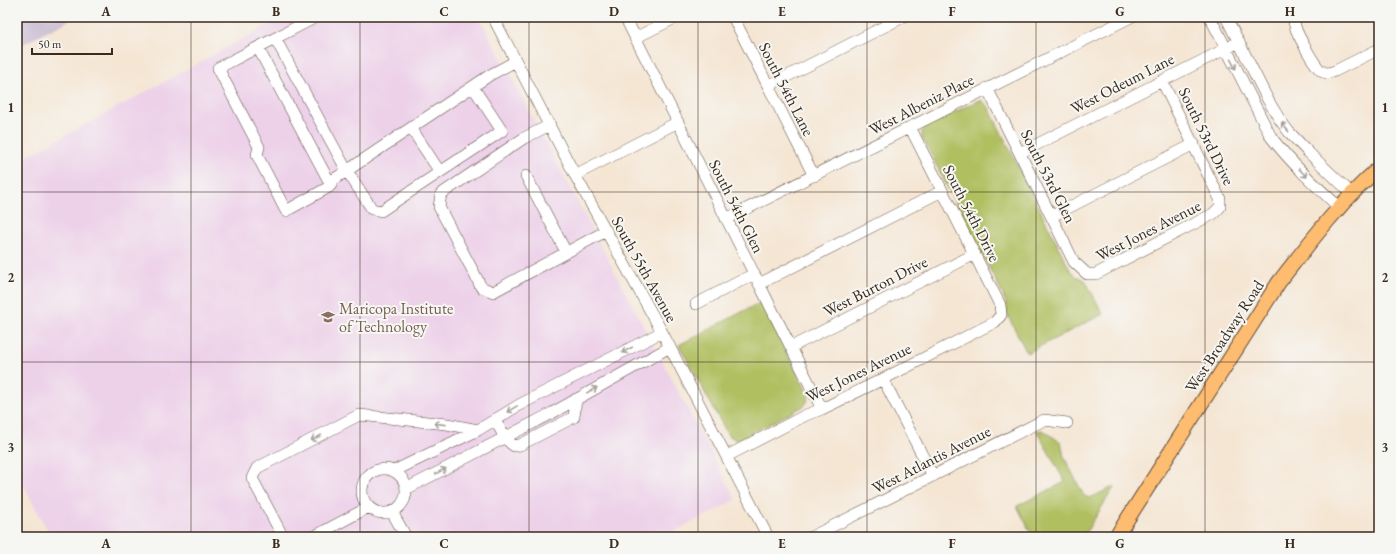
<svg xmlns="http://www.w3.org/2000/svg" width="1396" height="554" font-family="'EB Garamond',serif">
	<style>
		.built { fill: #edd1e9 }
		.industrial { fill: #ccbfd4 }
		.green { fill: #b0bf61; stroke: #767440 }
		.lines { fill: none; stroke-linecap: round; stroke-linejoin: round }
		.minor-casing { stroke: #574639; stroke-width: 12 }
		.major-casing { stroke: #574639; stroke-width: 16 }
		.minor { stroke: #fff; stroke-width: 11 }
		.major { stroke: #fdbc6f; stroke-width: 14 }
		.oneway { stroke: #a79f9a }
		.grid { fill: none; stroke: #3b2a1e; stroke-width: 1; stroke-opacity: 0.55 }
		.labels { text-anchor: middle; stroke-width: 4; stroke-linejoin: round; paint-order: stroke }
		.street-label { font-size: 16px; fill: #3b2a1e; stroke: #f6f6f2 }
		.education-label { font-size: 16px; fill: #785e54; stroke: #f6f6f2; text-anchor: start }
		.neatline { fill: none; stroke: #3b2a1e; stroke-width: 1.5 }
		.grid-label { font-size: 13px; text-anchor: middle; font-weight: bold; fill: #3b2a1e }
	</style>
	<rect width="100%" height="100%" fill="#f6f6f2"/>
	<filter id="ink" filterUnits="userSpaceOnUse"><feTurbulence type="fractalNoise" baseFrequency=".025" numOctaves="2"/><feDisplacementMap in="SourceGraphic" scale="8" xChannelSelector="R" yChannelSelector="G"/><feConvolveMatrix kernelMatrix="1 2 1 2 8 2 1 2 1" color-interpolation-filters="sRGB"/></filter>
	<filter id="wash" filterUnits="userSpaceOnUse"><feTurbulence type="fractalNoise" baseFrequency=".012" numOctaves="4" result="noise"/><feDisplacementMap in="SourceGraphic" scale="16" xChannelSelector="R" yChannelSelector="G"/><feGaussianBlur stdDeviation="0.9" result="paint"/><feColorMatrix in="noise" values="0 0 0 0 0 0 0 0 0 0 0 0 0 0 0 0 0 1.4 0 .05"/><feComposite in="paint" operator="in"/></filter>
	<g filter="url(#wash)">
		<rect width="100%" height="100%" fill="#f5e6d4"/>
		<path class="built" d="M283 17H479L736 500 663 537H51L17 473V162Z"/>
		<path class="industrial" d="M17 17H76L17 47Z"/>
		<path class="green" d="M977 101H983L988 106 1070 270 1076 276 1085 280 1103 314 1027 353 1006 312V303L1003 295 922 137V131L926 126Z
			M761 302 809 396 807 402 804 406 740 439 736 440 728 435 679 345Z
			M1042 430C1049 433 1053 438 1061 442L1064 457 1084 496 1090 498 1115 486 1083 537H1033L1017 506 1065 482 1037 431Z"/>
	</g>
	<g filter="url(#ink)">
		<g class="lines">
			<g class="minor-casing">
				<path id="minor" d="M316 17 218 68 259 147 257 155 286 211 329 187 333 180 490 75 516 61
					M493 17 575 175 662 332 768 537
					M625 17 822 409
					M733 17 814 176
					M1210 17 1271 137C1291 163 1315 185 1340 208
					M1226 17 1268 100 1280 120 1289 132 1308 152 1352 194
					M1295 17C1294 20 1294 23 1295 26 1297 34 1316 69 1323 72 1327 74 1331 72 1335 71L1379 49
					M275 38 347 171 372 209 381 211 502 131 473 87
					M635 38 677 17
					M258 48 331 185
					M768 86 903 17
					M987 88 1074 262 1087 274H1096L1213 214 1220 207V199L1162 81
					M550 125 524 138 441 194 439 207 474 273 481 287 493 292 606 231
					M411 128 440 172
					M1020 153 1239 42
					M575 175 678 122
					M526 176 566 252
					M1052 216 1194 144
					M726 219 1131 17
					M759 284 942 191
					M696 304 754 274
					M791 347 975 254
					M883 379 933 476
					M495 419C500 429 505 440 514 446L520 445 574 417 576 399
					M727 456 806 415 822 409 883 379 995 322 1001 315 1000 305 910 127
					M362 491a22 22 0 1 1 44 0a22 22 0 1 1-44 0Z
					M394 471 478 430 519 405 662 332
					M406 489 552 413 670 347
					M392 512 406 537
					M283 537 252 478 257 468 359 415 447 424 478 430
					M313 537 369 507
					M811 537 1044 420 1067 423"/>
			</g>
			<g class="major-casing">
				<path id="major" d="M1116 537 1279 282C1310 242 1341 201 1379 168"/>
			</g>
			<use href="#minor" class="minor"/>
			<use href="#major" class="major"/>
		</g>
		<defs><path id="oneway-shaft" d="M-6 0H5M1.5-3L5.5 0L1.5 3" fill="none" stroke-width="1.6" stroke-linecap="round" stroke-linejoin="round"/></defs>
		<g class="oneway">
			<use href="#oneway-shaft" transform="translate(1233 64) rotate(63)"/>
			<use href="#oneway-shaft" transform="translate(1285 127) rotate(-127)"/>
			<use href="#oneway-shaft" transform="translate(1303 173) rotate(45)"/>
			<use href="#oneway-shaft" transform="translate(627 350) rotate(152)"/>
			<use href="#oneway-shaft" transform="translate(592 390) rotate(-29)"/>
			<use href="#oneway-shaft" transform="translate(512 409) rotate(149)"/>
			<use href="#oneway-shaft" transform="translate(440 424) rotate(-174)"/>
			<use href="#oneway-shaft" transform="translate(316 438) rotate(152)"/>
			<use href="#oneway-shaft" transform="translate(441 471) rotate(-28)"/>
		</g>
	</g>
	<path class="grid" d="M191 17V537M360 17V537M529 17V537M698 17V537M867 17V537M1036 17V537M1205 17V537M17 192H1379M17 362H1379"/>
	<defs>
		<g id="school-bare" transform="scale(1.08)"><path d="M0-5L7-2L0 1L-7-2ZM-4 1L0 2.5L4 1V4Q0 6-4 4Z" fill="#8d6e63" stroke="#f6f6f2" stroke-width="2.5" paint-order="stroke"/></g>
	</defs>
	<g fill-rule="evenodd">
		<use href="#school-bare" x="328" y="317"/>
	</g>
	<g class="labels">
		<g class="street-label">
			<text transform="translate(1122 83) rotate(-27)" y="6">West Odeum Lane</text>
			<text transform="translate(787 89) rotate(63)" y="6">South 54th Lane</text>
			<text transform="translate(921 104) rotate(-27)" y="6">West Albeniz Place</text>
			<text transform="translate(1207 136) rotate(64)" y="6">South 53rd Drive</text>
			<text transform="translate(1049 176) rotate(63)" y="6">South 53rd Glen</text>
			<text transform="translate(737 206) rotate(63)" y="6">South 54th Glen</text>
			<text transform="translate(972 213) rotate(63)" y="6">South 54th Drive</text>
			<text transform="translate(1148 230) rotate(-27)" y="6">West Jones Avenue</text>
			<text transform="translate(645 269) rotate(61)" y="6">South 55th Avenue</text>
			<text transform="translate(875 286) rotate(-27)" y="6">West Burton Drive</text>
			<text transform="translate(1224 336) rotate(-57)" y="6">West Broadway Road</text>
			<text transform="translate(858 372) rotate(-26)" y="6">West Jones Avenue</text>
			<text transform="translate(931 459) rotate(-27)" y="6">West Atlantis Avenue</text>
		</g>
		<g class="education-label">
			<text x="339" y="314">Maricopa Institute<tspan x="339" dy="18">of Technology</tspan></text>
		</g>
	</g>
	<rect width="1396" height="554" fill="none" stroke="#f6f6f2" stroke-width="44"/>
	<path d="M32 48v6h80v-6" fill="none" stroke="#3b2a1e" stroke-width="2"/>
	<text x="38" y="48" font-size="12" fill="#3b2a1e" stroke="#f6f6f2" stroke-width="3" paint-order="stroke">50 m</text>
	<rect x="22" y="22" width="1352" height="510" class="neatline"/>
	<g class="grid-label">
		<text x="106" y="16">A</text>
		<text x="276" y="16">B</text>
		<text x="444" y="16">C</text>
		<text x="614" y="16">D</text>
		<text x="782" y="16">E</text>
		<text x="952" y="16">F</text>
		<text x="1120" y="16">G</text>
		<text x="1290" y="16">H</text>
		<text x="11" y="112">1</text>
		<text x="1385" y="112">1</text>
		<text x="11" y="282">2</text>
		<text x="1385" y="282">2</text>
		<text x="11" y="452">3</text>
		<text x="1385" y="452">3</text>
		<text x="106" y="548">A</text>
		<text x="276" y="548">B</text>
		<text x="444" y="548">C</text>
		<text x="614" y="548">D</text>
		<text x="782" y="548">E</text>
		<text x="952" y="548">F</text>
		<text x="1120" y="548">G</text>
		<text x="1290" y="548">H</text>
	</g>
</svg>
